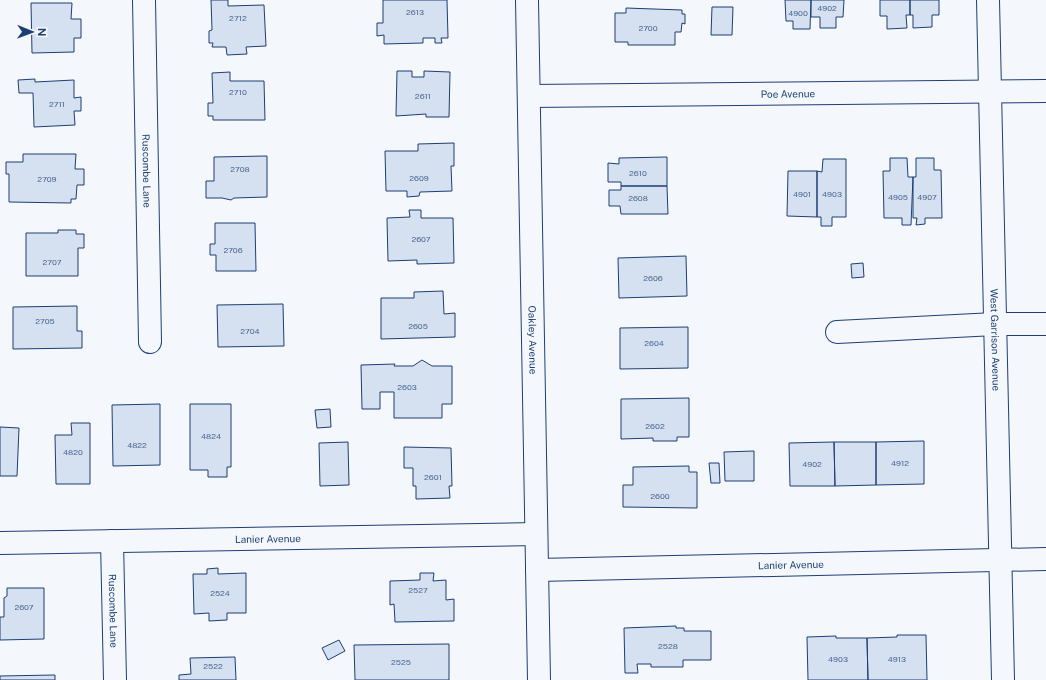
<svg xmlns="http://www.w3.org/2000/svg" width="1046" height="680" font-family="'Public Sans',sans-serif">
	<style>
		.building { fill: #d5e0f0; stroke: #1d3f73 }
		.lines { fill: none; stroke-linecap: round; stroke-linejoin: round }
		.minor-casing { stroke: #1d3f73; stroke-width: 24 }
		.minor { stroke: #f4f7fb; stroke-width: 22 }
		.labels { text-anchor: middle; stroke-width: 3; stroke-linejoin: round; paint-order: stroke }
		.number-label { font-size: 8px; fill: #4b6792 }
		.street-label { font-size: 10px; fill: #1d3f73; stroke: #f4f7fb }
	</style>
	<rect width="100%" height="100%" fill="#f4f7fb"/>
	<path class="building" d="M211 0H228V6L264 5 266 46 246 47 247 54 227 55 226 47H212L213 43H209V31L212 30Z
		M383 0H447L448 38H441L442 43H435V38H423V43L384 44V35L377 36V23H383Z
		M785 0H811L810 29H793V21H786Z
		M811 0H844L843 17H836V28H820V17H811Z
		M880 0H910V15H906L907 28 887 29V16H880Z
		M910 0H939V15H932V27L913 28V15H910Z
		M31 3H72L71 19H81V38H74V52L32 53Z
		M712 7H733L732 35H711Z
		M626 8 682 10V14H685V24L682 23 681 32H675V45H628V42H615V13H626Z
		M397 71H412V77H424V71L450 72 449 117H426V114L396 116Z
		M230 72V81H264L265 120H213V116H208V103H213L212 73Z
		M35 79V82L74 80V98L81 97V111H74L75 125 34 127 33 93H19L18 80Z
		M454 143V166H451L452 191 420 192 419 196 407 197V191H386L385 151H418V144Z
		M23 154H76L75 169H84V185H77L76 199H71V203L9 202V174H6V162H23Z
		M267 156V197L234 198 231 200 222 198H206V181H214V157Z
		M667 157V186H621V182H608V163L619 164V158Z
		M890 158H907L908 177H913L911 225H902V218H884L883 171H890Z
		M916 158H934V170H941L942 218H925V224L916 225 917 218H913V177H916Z
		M823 159H846V217H832V226H821V217H817V171L822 172Z
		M788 171H817V217L787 216Z
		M621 186H667L668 214H621L620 206H609V190H621Z
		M409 210H421V218H453L454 263 417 264V260L388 261 387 218 410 217Z
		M215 223H255L256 271H216V255H210V244H215Z
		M58 230H76V234H84V248H78V276H26V233H58Z
		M686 256 687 296 619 298 618 258Z
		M863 263 864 277 852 278 851 264Z
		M443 291 444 314 455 313V337L381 339V298H414V292Z
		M283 304 284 346 218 347 217 305Z
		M77 306V331H82V348L13 349V307Z
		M688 327V368L620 369V328Z
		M422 360 432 366H452V404H442V418H394V392H380V409H362L361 365 395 364 394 366H413Z
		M689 398V437H677V441H653V438L621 439V399Z
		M160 404V465L113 466 112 405Z
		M190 404H231V467H227V477H208V470H190Z
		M330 409 331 427 317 428 315 410Z
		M71 423H90V484H56L55 435H72Z
		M0 427 19 428 17 476H0Z
		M924 441V484L876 485V442Z
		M348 442 349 485 320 486 319 443Z
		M834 442H876V485L835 486Z
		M834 442 835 486H790L789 443Z
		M404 447 451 448 452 486H449L450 498 416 499V486H413V468H404Z
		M754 451V481H725L724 452Z
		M709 463H719L720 483H711Z
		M689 466V472H697V508L623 507V485H633V467Z
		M218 568V574L246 573V613H227V620L209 621V613L194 614 193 574H207V569Z
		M420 573H434L433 581 446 580V600L454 599V621L395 622 394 604 390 605V581L420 580Z
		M7 588H44V639L0 640V617H4V598L7 596Z
		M676 626V628H684V631H711V660H683V667H651V664H637L638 673H625L624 628Z
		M897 635H926L927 680H868L867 638 897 637Z
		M836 636V638H867L868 680H808L807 637Z
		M339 640 345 651 328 660 322 648Z
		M449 644V680H355L354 645Z
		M235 657 236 680H179V675L191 674 190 658Z
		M55 675V680H0V676Z"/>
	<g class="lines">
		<g class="minor-casing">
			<g id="minor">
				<path id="s1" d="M144 0 150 342"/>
				<path id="s2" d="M527 0 539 680"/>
				<path id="s3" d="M988 0 1003 680"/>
				<path id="s4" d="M529 96 1046 91"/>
				<path d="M837 332 995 324H1046"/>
				<path id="s5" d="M112 541 115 680"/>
				<path id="s6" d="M0 543 536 534"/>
				<path id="s7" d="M537 570 1046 559"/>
			</g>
		</g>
		<use href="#minor" class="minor"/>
	</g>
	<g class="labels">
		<g class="number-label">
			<text x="827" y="11">4902</text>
			<text x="415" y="15">2613</text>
			<text x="798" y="16">4900</text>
			<text x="238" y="21">2712</text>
			<text x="648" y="31">2700</text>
			<text x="238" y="95">2710</text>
			<text x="423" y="99">2611</text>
			<text x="57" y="107">2711</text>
			<text x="240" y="172">2708</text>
			<text x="638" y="176">2610</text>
			<text x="419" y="181">2609</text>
			<text x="47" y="182">2709</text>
			<text x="802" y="197">4901</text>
			<text x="832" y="197">4903</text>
			<text x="898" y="200">4905</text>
			<text x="927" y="200">4907</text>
			<text x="638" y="201">2608</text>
			<text x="421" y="242">2607</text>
			<text x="233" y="253">2706</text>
			<text x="52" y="265">2707</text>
			<text x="653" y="281">2606</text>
			<text x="45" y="324">2705</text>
			<text x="418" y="329">2605</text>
			<text x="250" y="334">2704</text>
			<text x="654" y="346">2604</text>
			<text x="407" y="390">2603</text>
			<text x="655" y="429">2602</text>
			<text x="211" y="439">4824</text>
			<text x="137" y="448">4822</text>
			<text x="73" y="455">4820</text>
			<text x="900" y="466">4912</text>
			<text x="812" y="467">4902</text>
			<text x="433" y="480">2601</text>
			<text x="660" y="499">2600</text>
			<text x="418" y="593">2527</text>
			<text x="220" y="596">2524</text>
			<text x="24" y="610">2607</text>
			<text x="668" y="649">2528</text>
			<text x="838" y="662">4903</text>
			<text x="897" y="662">4913</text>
			<text x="401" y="665">2525</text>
			<text x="213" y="669">2522</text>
		</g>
		<g class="street-label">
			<text dy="4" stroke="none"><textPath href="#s4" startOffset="259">Poe Avenue</textPath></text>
			<text dy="4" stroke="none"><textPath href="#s1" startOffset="171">Ruscombe Lane</textPath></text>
			<text dy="4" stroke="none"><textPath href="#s2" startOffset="340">Oakley Avenue</textPath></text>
			<text dy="4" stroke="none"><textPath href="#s3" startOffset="340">West Garrison Avenue</textPath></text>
			<text dy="4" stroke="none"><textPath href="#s6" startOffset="268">Lanier Avenue</textPath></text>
			<text dy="4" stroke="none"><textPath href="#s7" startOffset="254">Lanier Avenue</textPath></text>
			<text dy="4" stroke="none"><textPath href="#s5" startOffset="70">Ruscombe Lane</textPath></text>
		</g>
	</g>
	<g transform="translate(32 32) rotate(91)" stroke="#f4f7fb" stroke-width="3" paint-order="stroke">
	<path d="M0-3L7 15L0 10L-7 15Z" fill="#1d3f73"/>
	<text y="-6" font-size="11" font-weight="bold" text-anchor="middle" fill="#1d3f73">N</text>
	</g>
</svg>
